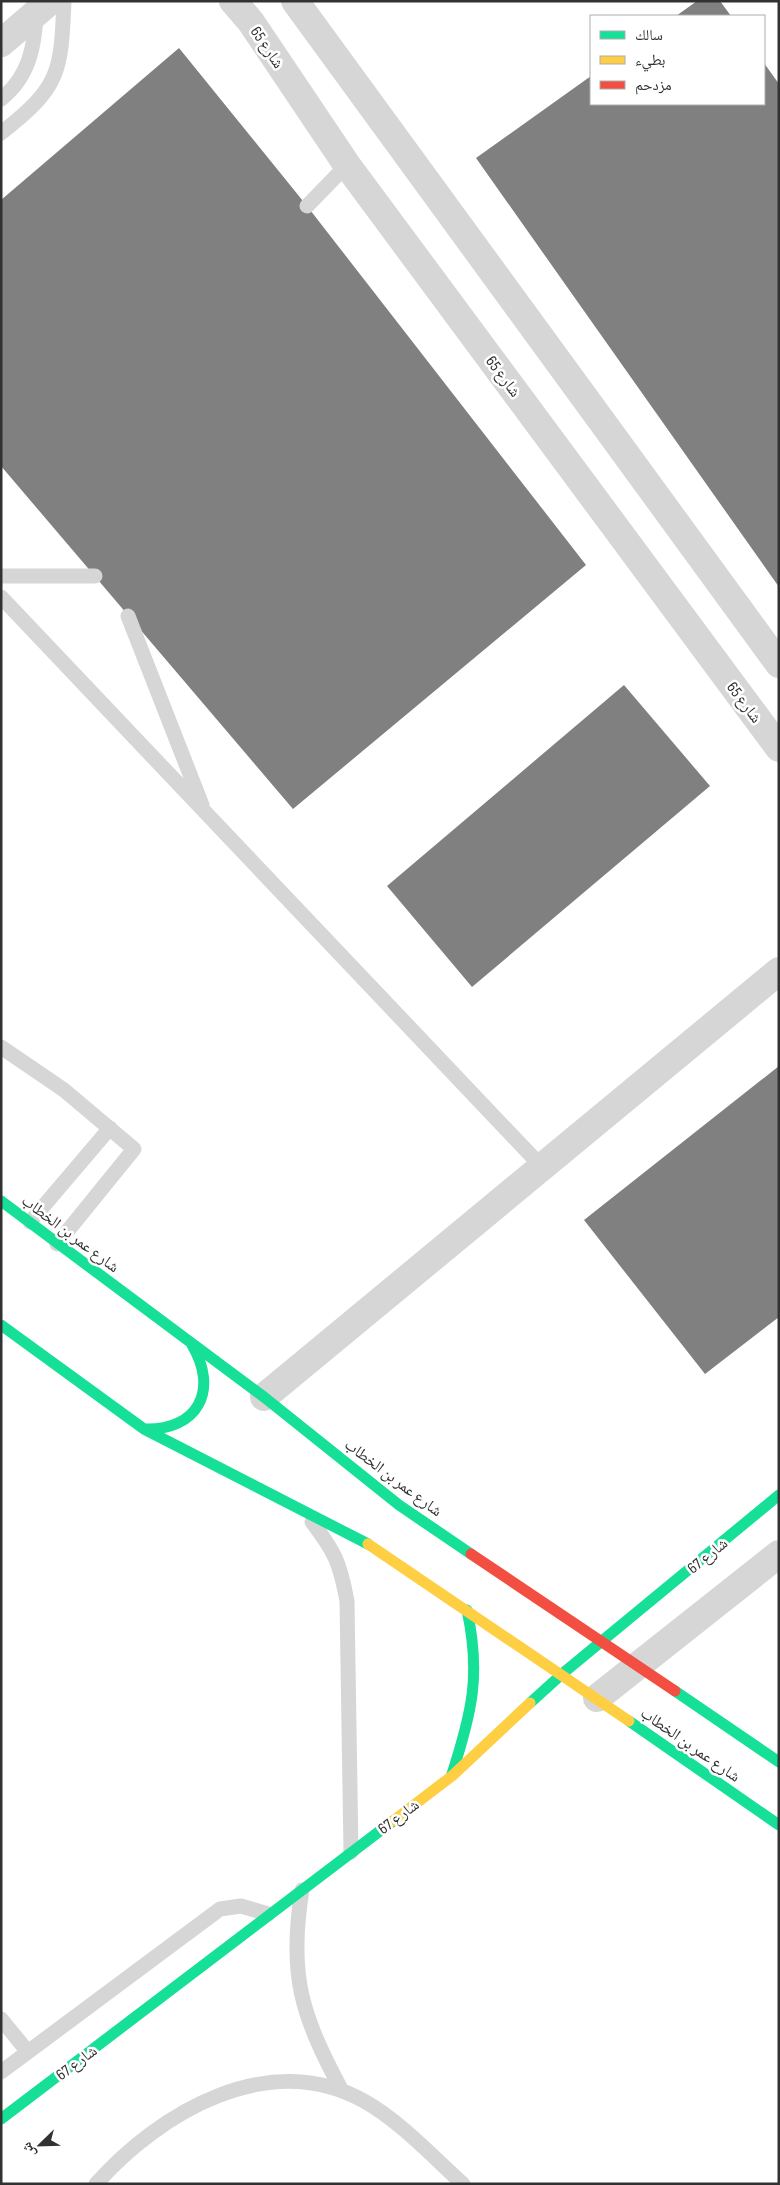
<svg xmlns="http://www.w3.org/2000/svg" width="780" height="2185" font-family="'Sofia Sans Condensed','Noto Naskh Arabic',sans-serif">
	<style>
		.building { fill: #808080 }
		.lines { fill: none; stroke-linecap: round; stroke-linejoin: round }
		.lane { stroke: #d6d6d6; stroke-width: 15 }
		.street { stroke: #d6d6d6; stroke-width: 28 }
		.fast { stroke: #16e098; stroke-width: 11 }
		.slow { stroke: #ffcf43; stroke-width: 11 }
		.jam { stroke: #f24e42; stroke-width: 11 }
		.labels { text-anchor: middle; stroke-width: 5; stroke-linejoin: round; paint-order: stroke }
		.street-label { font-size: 16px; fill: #323232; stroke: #fff }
	</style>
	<rect width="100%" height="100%" fill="#fff"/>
	<path class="building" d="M697 1H720L731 16H676Z
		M179 48 307 206 586 565 293 809 1 466V200Z
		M764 63 779 84V587L476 158 591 76V104H764Z
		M624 685 710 786 472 987 387 886Z
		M779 1066V1317L705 1374 584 1220Z"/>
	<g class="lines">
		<path class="lane" d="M1 99C29 77 35 46 36 13
			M1 133C60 87 61 73 64 1
			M307 206 347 165
			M1 576H95
			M1 597 542 1167
			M128 616 202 805
			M1 1047 64 1090 134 1149 57 1244
			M30 1222 110 1128
			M312 1522C335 1552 340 1563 347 1601L351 1852
			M302 1890C288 1976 302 2016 342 2091
			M1 2019 28 2052
			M1 2072 220 1909 241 1906 268 1914
			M96 2184C160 2112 269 2048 364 2101 400 2121 433 2157 463 2184"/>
		<path class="street" d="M233 1 251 22 347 165 779 748
			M295 1 779 664
			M1 43 50 1
			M264 1397 779 971
			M597 1698 779 1554"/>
		<path class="fast" d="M1 1201 264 1397 399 1505 471 1554
			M1 1325 144 1429 368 1544
			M144 1429C198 1431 219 1390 192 1345
			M675 1691 779 1762
			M530 1703 562 1674 779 1495
			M629 1721 779 1825
			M452 1774C472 1712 481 1675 467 1610
			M1 2119 393 1821"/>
		<path class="slow" d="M368 1544 629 1721
			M393 1821 452 1776 530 1703"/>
		<path class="jam" d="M471 1554 675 1691"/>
	</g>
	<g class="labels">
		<g class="street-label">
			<text transform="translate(268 47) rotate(56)" y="6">شارع 65</text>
			<text transform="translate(504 376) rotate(53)" y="6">شارع 65</text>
			<text transform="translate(745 702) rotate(53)" y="6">شارع 65</text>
			<text transform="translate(71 1233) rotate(37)" y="6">شارع عمر بن الخطاب</text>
			<text transform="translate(394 1477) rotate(37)" y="6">شارع عمر بن الخطاب</text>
			<text transform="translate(707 1555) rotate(-39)" y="6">شارع 67</text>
			<text transform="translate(691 1744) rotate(35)" y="6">شارع عمر بن الخطاب</text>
			<text transform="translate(398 1816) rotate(-37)" y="6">شارع 67</text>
			<text transform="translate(76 2062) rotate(-37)" y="6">شارع 67</text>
		</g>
	</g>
	<rect width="780" height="2185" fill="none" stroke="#323232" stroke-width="5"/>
	<rect x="590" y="15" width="175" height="90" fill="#ffffff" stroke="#adadad"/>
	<rect x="600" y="31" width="25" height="8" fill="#16e098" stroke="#adadad"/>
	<text x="635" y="40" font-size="15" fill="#323232">سالك</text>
	<rect x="600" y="56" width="25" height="8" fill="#ffcf43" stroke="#adadad"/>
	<text x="635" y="65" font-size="15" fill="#323232">بطيء</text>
	<rect x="600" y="81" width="25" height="8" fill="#f24e42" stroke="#adadad"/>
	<text x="635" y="90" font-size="15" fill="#323232">مزدحم</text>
	<g transform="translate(40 2145) rotate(247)" stroke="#ffffff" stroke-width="4" paint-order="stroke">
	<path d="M0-4L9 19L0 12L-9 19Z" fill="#323232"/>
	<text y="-8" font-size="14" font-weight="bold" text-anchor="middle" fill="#323232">ش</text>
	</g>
</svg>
